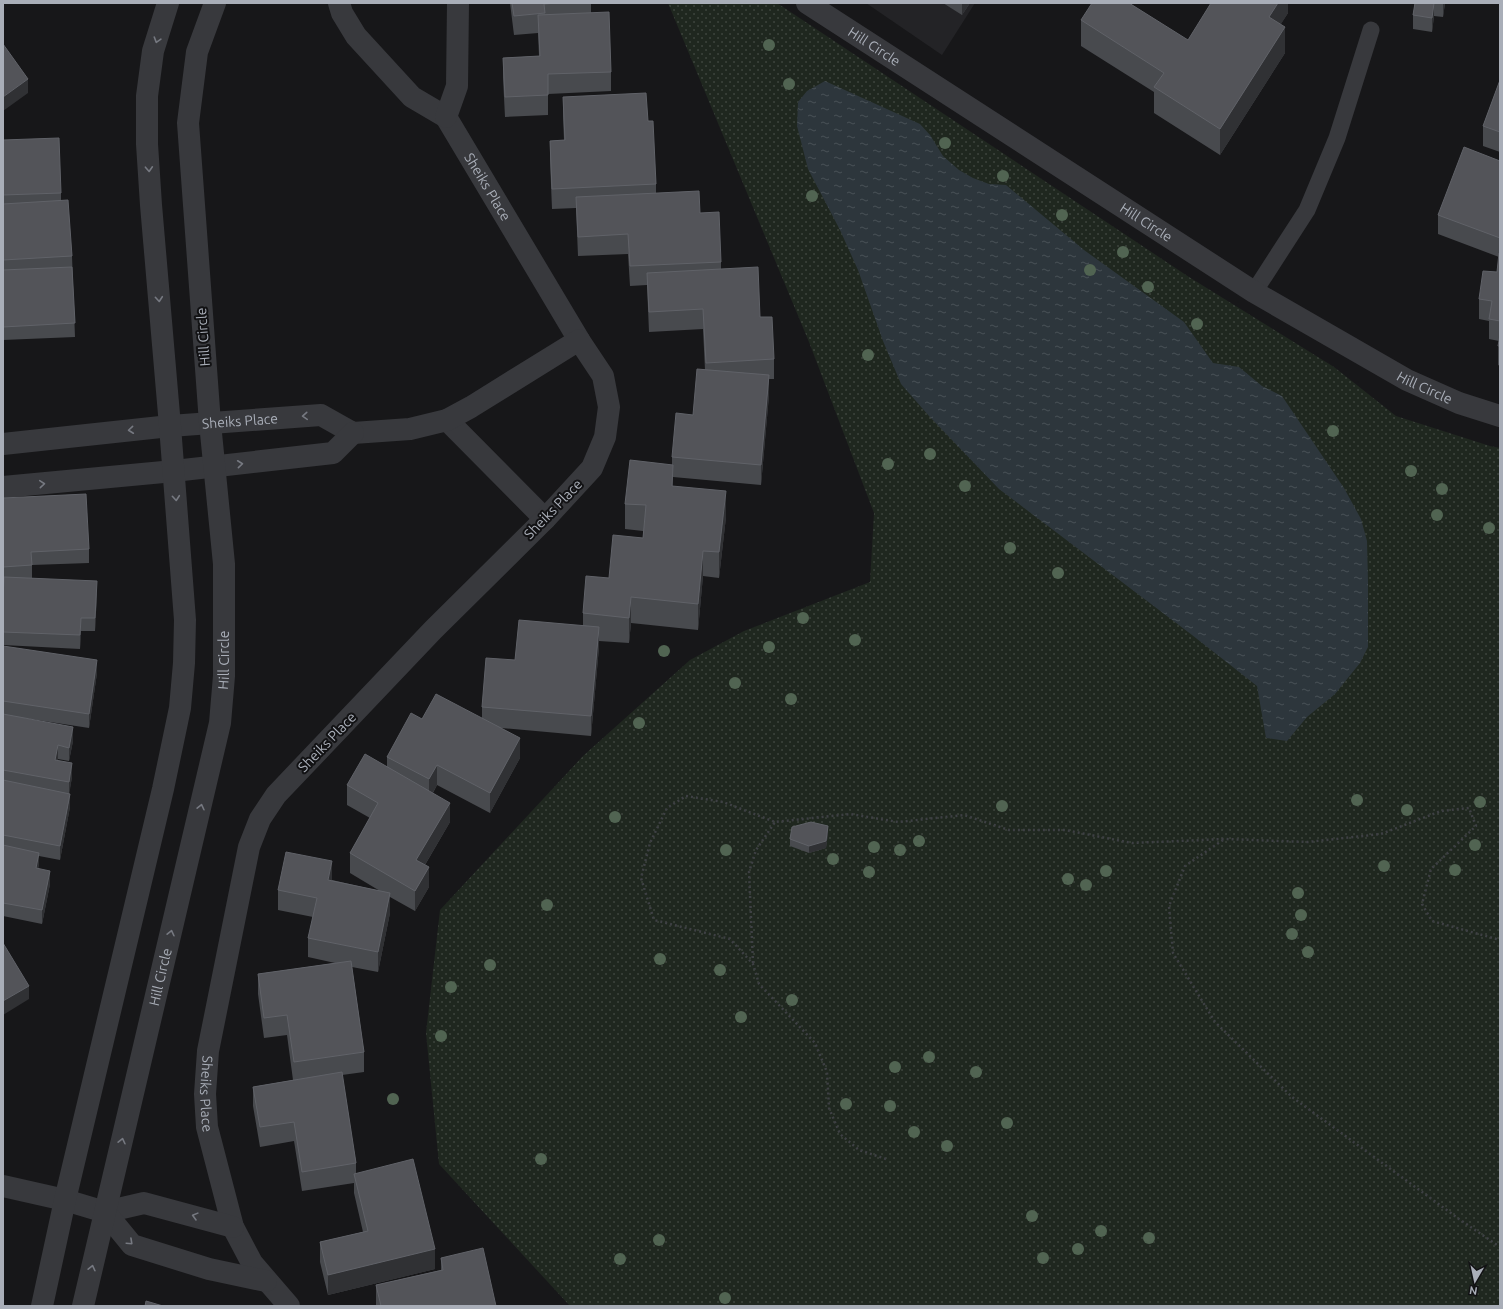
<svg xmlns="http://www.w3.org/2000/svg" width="1503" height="1309" font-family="Ubuntu,sans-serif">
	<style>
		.built { fill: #232326 }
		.green { fill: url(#green-dots) }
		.water { fill: url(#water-ripples) }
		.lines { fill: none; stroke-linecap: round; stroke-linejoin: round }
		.path { stroke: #3e4044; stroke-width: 2.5; stroke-dasharray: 2 3; stroke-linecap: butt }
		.lane { stroke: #38393d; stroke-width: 17 }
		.street { stroke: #38393d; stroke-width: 22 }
		.tree { fill: #516452 }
		.wall { fill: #484a4e }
		.shaded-wall { fill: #303134 }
		.building { fill: #535459; stroke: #606268 }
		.oneway { stroke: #767981 }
		.labels { text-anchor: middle; stroke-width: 4; stroke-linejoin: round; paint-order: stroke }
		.street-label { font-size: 14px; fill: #a9aeb8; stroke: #121214 }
	</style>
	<defs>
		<pattern id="green-dots" width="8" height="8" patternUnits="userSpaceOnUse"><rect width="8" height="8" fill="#1f271f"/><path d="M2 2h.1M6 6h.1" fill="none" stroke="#3d443d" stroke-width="1.8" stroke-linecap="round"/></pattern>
		<pattern id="water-ripples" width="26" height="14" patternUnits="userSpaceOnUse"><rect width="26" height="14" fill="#2d363c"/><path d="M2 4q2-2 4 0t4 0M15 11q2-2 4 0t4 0" fill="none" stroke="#495156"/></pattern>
	</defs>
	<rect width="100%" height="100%" fill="#171719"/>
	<path class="built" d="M866 3H975L942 55Z"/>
	<path class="green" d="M668 3H777L1189 277 1334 367 1396 416 1490 446 1500 448V1306H570L439 1164 426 1033 440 910 583 756 690 660 744 631 870 582 874 513 809 342Z"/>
	<path class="water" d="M825 81 920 124 930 135 943 156 959 170 973 178 989 184 1006 185 1084 250 1184 322 1213 363 1239 367 1262 386 1282 396 1344 488 1361 519 1367 541 1368 581V647L1360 663 1335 694 1307 717 1287 741 1266 738 1257 686 1192 635 999 489 929 416 901 384 883 341 858 270 840 230 808 169 797 126 798 102 807 91Z"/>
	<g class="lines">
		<path class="path" d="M1223 840 1185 866 1169 906 1173 953 1215 1022 1292 1097 1459 1219 1500 1247
			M753 963 749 872 756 850 775 822
			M886 1159 859 1150 840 1134 829 1108 827 1072 815 1043 759 984 753 964 730 939 654 920 641 878 650 843 667 808 686 796 723 802 775 822 850 814 898 822 964 815 1009 830H1065L1132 843 1225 839 1308 842 1381 834 1441 811 1469 808 1476 826 1431 869 1422 904 1432 921 1500 940"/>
		<path class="lane" d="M1254 292 1307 210 1337 138 1371 30"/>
		<g class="street">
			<path id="s1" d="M339 3 342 13 356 36 412 97 446 117 579 340"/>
			<path id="s2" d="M807 3 1254 292 1407 380 1459 403 1500 416"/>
			<path d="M446 117 457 86 458 3"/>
			<path d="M447 420 545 519"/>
			<path id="s3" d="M3 444 170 426 321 415 353 433 410 429 447 420 471 407 579 340 603 376 609 407 605 437 592 468 545 519 433 630 276 795 260 819 249 847 208 1051 205 1094 207 1127 233 1227 252 1263 289 1306"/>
			<path d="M3 487 174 471 333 453 353 433"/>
			<path d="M3 1186 65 1200 105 1212 144 1203 233 1227"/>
			<path d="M105 1212 132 1245 209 1269 266 1281"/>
			<path d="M42 1306 65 1200 163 789 180 708 184 663 185 620 170 426 151 205 147 144V96L153 51 168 3"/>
			<path id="s4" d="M83 1306 220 723 224 676V564L210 423 188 123 197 52 215 3"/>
		</g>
	</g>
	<g class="tree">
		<circle cx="769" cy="45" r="6"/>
		<circle cx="789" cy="84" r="6"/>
		<circle cx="945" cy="143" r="6"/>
		<circle cx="1003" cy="176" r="6"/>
		<circle cx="812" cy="196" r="6"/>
		<circle cx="1062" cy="215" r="6"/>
		<circle cx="1123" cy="252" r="6"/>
		<circle cx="1090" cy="270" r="6"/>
		<circle cx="1148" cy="287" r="6"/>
		<circle cx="1197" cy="324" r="6"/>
		<circle cx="868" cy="355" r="6"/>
		<circle cx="1333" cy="431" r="6"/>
		<circle cx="930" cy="454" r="6"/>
		<circle cx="888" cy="464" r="6"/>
		<circle cx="1411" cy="471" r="6"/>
		<circle cx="965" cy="486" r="6"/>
		<circle cx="1442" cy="489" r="6"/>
		<circle cx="1437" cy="515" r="6"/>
		<circle cx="1489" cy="528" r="6"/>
		<circle cx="1010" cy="548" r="6"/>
		<circle cx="1058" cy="573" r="6"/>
		<circle cx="803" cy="618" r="6"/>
		<circle cx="855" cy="640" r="6"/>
		<circle cx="769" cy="647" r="6"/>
		<circle cx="664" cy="651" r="6"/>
		<circle cx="735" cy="683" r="6"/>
		<circle cx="791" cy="699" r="6"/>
		<circle cx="639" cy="723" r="6"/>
		<circle cx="1357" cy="800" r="6"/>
		<circle cx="1480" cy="802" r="6"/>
		<circle cx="1002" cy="806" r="6"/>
		<circle cx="1407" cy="810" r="6"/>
		<circle cx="615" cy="817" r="6"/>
		<circle cx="919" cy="841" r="6"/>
		<circle cx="1475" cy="845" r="6"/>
		<circle cx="874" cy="847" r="6"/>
		<circle cx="726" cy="850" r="6"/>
		<circle cx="900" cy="850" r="6"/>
		<circle cx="833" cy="859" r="6"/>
		<circle cx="1384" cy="866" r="6"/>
		<circle cx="1455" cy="870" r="6"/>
		<circle cx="1106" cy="871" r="6"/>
		<circle cx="869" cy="872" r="6"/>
		<circle cx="1068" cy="879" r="6"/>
		<circle cx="1086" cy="885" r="6"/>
		<circle cx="1298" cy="893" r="6"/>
		<circle cx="547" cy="905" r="6"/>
		<circle cx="1301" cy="915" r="6"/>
		<circle cx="1292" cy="934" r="6"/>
		<circle cx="1308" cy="952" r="6"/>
		<circle cx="660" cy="959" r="6"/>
		<circle cx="490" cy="965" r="6"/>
		<circle cx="720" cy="970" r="6"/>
		<circle cx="451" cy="987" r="6"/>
		<circle cx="792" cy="1000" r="6"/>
		<circle cx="741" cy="1017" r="6"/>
		<circle cx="441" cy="1036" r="6"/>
		<circle cx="929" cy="1057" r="6"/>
		<circle cx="895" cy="1067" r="6"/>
		<circle cx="976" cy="1072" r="6"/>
		<circle cx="393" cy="1099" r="6"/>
		<circle cx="846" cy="1104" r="6"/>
		<circle cx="890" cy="1106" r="6"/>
		<circle cx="1007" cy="1123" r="6"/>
		<circle cx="914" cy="1132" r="6"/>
		<circle cx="947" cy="1146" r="6"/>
		<circle cx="541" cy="1159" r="6"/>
		<circle cx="1032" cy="1216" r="6"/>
		<circle cx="1101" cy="1231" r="6"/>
		<circle cx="1149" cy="1238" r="6"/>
		<circle cx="659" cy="1240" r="6"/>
		<circle cx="1078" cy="1249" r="6"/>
		<circle cx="1043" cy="1258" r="6"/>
		<circle cx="620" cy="1259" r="6"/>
		<circle cx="725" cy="1298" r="6"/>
	</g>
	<path class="wall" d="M510 3H591V12L611 72V91L548 94V115L505 117 503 78V58L539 56 538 33 514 35Z
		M943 3H970L962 15Z
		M1288 3V13L1280 25 1285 53 1220 155 1154 113V92L1081 46V20L1188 40Z
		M1415 3H1445L1443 17 1434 16 1432 32 1413 29V15Z
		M1500 80V152L1483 146V126Z
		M563 97 648 121 656 184V193L700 213 721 262V269L760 317 774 359V379H769V395L761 485 673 477V486L726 517 719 578 703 576 698 630 631 623 629 643 599 641V647L591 736 501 728 520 758 490 813 437 785 433 793 450 822 425 865 429 887 415 911 390 897V913L378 972 352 967 364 1052V1072L342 1075 356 1163V1173L435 1269 328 1295 320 1262V1242L363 1232 354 1193V1183L302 1191 294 1141 260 1147 253 1106V1087L293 1080 287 1035 264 1038 258 994V974L335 963 308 957V938L313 917 278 910V890L332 880 380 891 350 873V853L370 818 347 805V785L387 766V757L422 719 482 718V707L515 660 583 626V613L609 578 643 538V531L625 529V504L672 465V457L693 415 705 370 703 329 649 332 647 285 630 286 628 254 578 256 576 208 552 209 550 160V141L564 140 563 117Z
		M3 140 61 193V200L72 256 75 337 3 340Z
		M1500 161V366L1498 365V346L1499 341 1489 339V321L1479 319V299L1497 272 1499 257 1438 234V215Z
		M3 498 89 549V563L32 565V578L97 594 95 631H81L80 649 3 645V601L4 580H3Z
		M3 646 97 673 89 728 24 718 73 741 69 761 58 759 57 760 72 777 69 793 70 807 60 860 39 856 38 868 50 884 42 924 3 916Z
		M828 833 826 848 809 853 790 846V839Z
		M441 1258 496 1306H376V1285L441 1270Z"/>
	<path class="shaded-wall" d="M962 3H970L962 15Z
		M1278 3H1288V13L1269 43V17Z
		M1434 3V16L1432 32V18Z
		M1443 3H1445L1443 17Z
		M1285 27V53L1220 155V129Z
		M28 79V93L3 111V97Z
		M769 375V395L761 485V465Z
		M673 465V491L672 486Z
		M726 491V517L719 578V552Z
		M703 551V576L698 630V604Z
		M97 581V594L95 631V618Z
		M631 597V623L629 643V618Z
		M81 618V631L80 649V635Z
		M599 627V647L591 736V716Z
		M97 660V673L89 728V714Z
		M73 727V741L69 761V748Z
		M520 738V758L490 813V793Z
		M58 745V759L55 773V760Z
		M72 763V777L69 796V782Z
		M437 765V785L429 799V779Z
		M70 794V807L60 860V846Z
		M450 803V822L416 880V860Z
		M828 826V833L826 848 809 853V846Z
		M39 853V866L36 881V868Z
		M332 861V881L328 880Z
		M429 867V887L415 911V891Z
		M50 871V884L42 924V910Z
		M390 893V913L378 972V952Z
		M29 986V999L3 1015V1001Z
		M435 1249V1269L328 1295V1275Z"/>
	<path class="building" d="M512 3H558L544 4 545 13 514 16Z
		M1092 3H1129L1188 40 1211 3H1278L1269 17 1285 27 1220 129 1154 87 1164 73 1081 20Z
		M1415 3H1434L1432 18 1413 15Z
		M609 12 611 72 548 74V95L505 97 503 58 540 56 538 15Z
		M3 44 28 79 3 97Z
		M1500 80V132L1483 126Z
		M646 93 648 121H653L656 184 552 189 550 141 565 140 563 97Z
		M59 138 61 193 3 195V140Z
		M1464 147 1500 161V238L1438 215Z
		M699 191 700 213 719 212 721 262 630 266 628 234 578 237 576 197Z
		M68 200 72 256 3 260V204Z
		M1499 253H1500V321L1489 319 1492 301 1479 299 1483 271 1497 272Z
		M72 267 75 323 3 327V270Z
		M758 267 760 317H772L774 359 706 363 703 309 649 312 647 273Z
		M1500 335V346H1498Z
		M697 369 769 375 761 465 672 457 676 413 693 415Z
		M630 460 673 465 672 486 726 491 719 552 703 551 698 604 631 597 629 618 583 613 586 576 609 578 613 535 643 538 646 505 625 504Z
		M86 494 89 549 31 552 32 565 3 567V498Z
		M4 577 97 581 95 618H81L80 635 3 632V601Z
		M519 620 599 627 591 716 482 707 486 658 515 660Z
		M3 646 97 660 89 714 3 701Z
		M436 694 520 738 490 793 437 765 429 779 387 757 411 713 422 719Z
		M3 714 73 727 69 748 58 745 55 760 72 763 69 782 3 770Z
		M365 754 450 803 416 860 429 867 415 891 350 853 378 803 347 785Z
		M3 780 70 794 60 846 3 835Z
		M811 822 828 826 826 841 809 846 790 839 792 827Z
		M3 845 39 853 36 868 50 871 42 910 3 903Z
		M286 852 332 861 328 880 390 893 378 952 308 938 317 898 278 890Z
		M3 943 29 986 3 1001Z
		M351 961 364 1052 294 1062 287 1015 264 1018 258 974Z
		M342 1072 356 1163 302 1172 294 1122 260 1127 253 1087Z
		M413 1159 435 1249 328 1275 320 1242 368 1231 354 1174Z
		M483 1248 496 1306H381L376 1285 443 1270 441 1258Z
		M146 1301 163 1306H145Z"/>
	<defs><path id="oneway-chevron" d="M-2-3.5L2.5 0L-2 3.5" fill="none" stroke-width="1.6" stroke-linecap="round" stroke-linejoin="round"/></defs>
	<g class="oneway">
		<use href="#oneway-chevron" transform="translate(157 40) rotate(107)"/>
		<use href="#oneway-chevron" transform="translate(149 169) rotate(87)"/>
		<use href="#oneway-chevron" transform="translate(159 299) rotate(85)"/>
		<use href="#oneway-chevron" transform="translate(305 416) rotate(176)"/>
		<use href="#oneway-chevron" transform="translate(131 430) rotate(174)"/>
		<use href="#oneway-chevron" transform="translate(240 464) rotate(-6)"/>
		<use href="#oneway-chevron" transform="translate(42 484) rotate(-5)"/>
		<use href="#oneway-chevron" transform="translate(176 498) rotate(85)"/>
		<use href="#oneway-chevron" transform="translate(201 807) rotate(-77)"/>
		<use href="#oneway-chevron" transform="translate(171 933) rotate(-77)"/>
		<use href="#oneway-chevron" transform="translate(122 1141) rotate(-77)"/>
		<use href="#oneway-chevron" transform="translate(195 1216) rotate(-165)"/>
		<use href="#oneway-chevron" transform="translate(130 1242) rotate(43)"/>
		<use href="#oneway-chevron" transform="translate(92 1268) rotate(-77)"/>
	</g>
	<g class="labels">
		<g class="street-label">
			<text dy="5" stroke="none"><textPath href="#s2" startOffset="80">Hill Circle</textPath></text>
			<text dy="5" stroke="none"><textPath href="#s1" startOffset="241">Sheiks Place</textPath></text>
			<text dy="5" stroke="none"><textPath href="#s2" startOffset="404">Hill Circle</textPath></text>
			<text transform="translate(203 337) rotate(-94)" y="5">Hill Circle</text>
			<text dy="5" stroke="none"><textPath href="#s2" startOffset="728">Hill Circle</textPath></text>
			<text dy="5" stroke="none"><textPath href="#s3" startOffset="238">Sheiks Place</textPath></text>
			<text transform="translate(553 509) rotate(-46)" y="5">Sheiks Place</text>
			<text dy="5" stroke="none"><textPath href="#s4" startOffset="662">Hill Circle</textPath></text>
			<text transform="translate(327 742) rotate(-46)" y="5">Sheiks Place</text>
			<text dy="5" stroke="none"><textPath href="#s4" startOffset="338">Hill Circle</textPath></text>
			<text dy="5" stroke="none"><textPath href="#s3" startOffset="1509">Sheiks Place</textPath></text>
		</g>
	</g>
	<rect width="1503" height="1309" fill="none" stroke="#a9aeb8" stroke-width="8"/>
	<g transform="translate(1475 1281) rotate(189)" stroke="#121214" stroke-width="3" paint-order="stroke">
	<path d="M0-3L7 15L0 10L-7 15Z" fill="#a9aeb8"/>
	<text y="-6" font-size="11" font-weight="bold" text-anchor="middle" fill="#a9aeb8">N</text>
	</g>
</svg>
